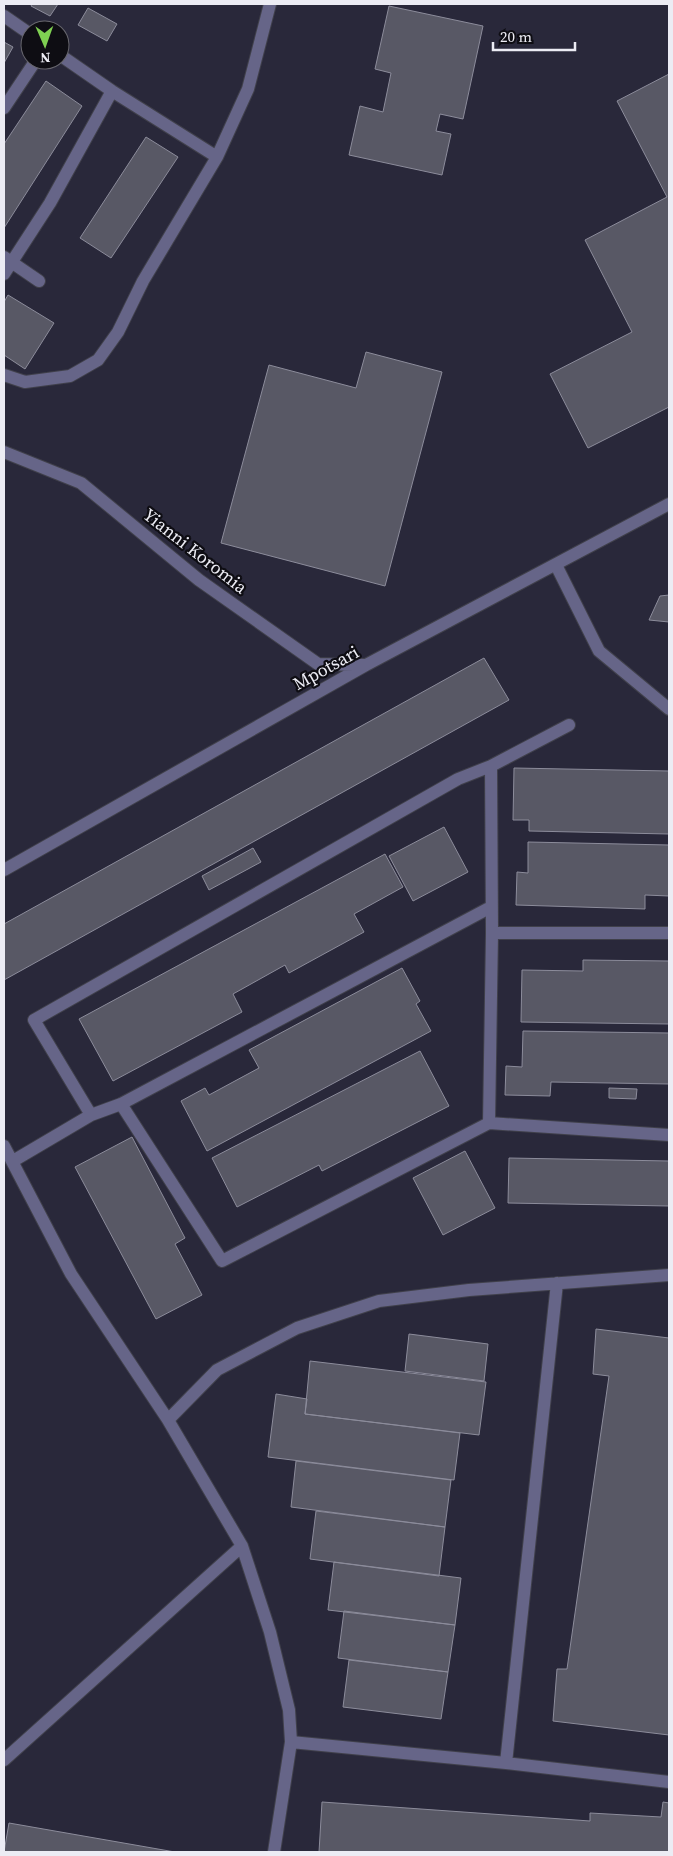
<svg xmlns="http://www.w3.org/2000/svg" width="673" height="1856" font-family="'Source Serif 4',serif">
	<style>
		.built { fill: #29283a; fill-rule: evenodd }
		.building { fill: #585865; stroke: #8c8c9b }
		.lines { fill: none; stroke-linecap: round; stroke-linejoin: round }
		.minor-casing { stroke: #40404b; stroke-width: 14 }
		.minor { stroke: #666588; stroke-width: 12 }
		.labels { text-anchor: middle; stroke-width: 4.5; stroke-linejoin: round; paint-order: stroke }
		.street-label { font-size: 18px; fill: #ececf4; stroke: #0e0d13 }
	</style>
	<rect width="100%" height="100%" fill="#24242f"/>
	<path class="built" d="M4 4H669V1852H4ZM30 30H60V60H30Z"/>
	<path class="building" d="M32 4H58L50 16 31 6Z
		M389 6 483 26 463 119 440 114 436 131 451 134 442 175 349 155 360 106 383 112 391 73 375 69Z
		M88 8 117 24 107 41 78 25Z
		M4 42 13 47 4 63Z
		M669 74V407L588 448 550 374 632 332 585 240 667 197 617 101Z
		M46 81 82 106 4 228V144Z
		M146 137 178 157 111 258 80 238Z
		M8 295 54 323 25 369 4 355V302Z
		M366 352 442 372 385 586 221 543 269 365 356 388Z
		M669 595V622L649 620 660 596Z
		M484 658 509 700 4 980V924Z
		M514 768 669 771V834L529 831V820H513Z
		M444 827 468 872 413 901 389 856Z
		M528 842 669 845V896L645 895V909L516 905 517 872 528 873Z
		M253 848 261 862 209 890 202 876Z
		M385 854 403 887 354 914 364 932 289 973 285 965 233 994 242 1012 113 1081 79 1019Z
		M583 960 669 961V1024L521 1022 522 970 583 971Z
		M402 968 420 1001 416 1004 431 1031 207 1151 181 1101 205 1088 209 1095 259 1068 249 1050Z
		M523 1031 669 1033V1101V1084L551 1082 550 1096 505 1095 506 1066 522 1067Z
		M420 1051 449 1106 322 1171 319 1165 237 1207 212 1158Z
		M609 1088 637 1089 636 1099 609 1098Z
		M132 1137 185 1238 175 1244 202 1295 156 1319 75 1167Z
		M465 1151 495 1208 443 1235 413 1178Z
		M509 1158 669 1161V1206L508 1203Z
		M596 1329 669 1338V1735L553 1721 557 1669H567L609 1376 593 1374Z
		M409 1334 488 1344 484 1381 405 1371Z
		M310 1361 486 1382 479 1435 305 1414Z
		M276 1394 307 1399 305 1414 460 1433 454 1480 268 1457Z
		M296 1461 451 1480 445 1527 291 1507Z
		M316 1511 445 1527 439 1576 310 1559Z
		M334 1562 461 1578 455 1625 328 1610Z
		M344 1611 455 1625 448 1672 338 1658Z
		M349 1660 448 1672 441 1719 343 1707Z
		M322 1802 590 1821V1813L661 1817 663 1802 669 1803V1852H319Z
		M9 1823 175 1852H4Z"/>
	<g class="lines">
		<g class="minor-casing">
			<path id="minor" d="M4 16 30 34
				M60 55 112 91 217 157
				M4 108 36 60
				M4 257 39 281
				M4 274 50 203 112 91
				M4 375 25 382 70 376 98 360 118 332 143 281 217 157 248 89 270 4
				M4 452 81 483 199 580 318 664 366 665
				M556 565 599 651 669 709
				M4 870 366 665 669 504
				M492 933H669
				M121 1104 222 1261 489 1123 669 1135
				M91 1115 34 1020 458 779 491 766 569 725
				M489 1123 492 933 491 766
				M4 1146 71 1274 168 1420 242 1546 270 1632 289 1710 291 1742 274 1852
				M13 1161 91 1115 121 1104 491 907
				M168 1420 217 1370 297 1328 379 1301 469 1290 669 1275
				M291 1742 506 1763 669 1782
				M4 1760 242 1546
				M506 1763 557 1283"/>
		</g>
		<use href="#minor" class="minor"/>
	</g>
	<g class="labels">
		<g class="street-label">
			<text transform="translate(195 551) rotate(38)" y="6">Yianni Koromia</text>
			<text transform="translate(326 668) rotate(-29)" y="6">Mpotsari</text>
		</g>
	</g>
	<rect width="673" height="1856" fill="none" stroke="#ececf4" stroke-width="10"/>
	<g transform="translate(45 45) rotate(178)"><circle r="24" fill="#0e0d13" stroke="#67666d"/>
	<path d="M0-4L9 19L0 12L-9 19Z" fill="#7fd052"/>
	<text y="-8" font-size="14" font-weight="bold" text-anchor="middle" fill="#ececf4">N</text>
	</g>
	<path d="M493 42v8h82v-8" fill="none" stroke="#ececf4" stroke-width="2.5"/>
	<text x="500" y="42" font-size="15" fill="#ececf4" stroke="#0e0d13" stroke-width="4" paint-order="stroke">20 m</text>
</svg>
